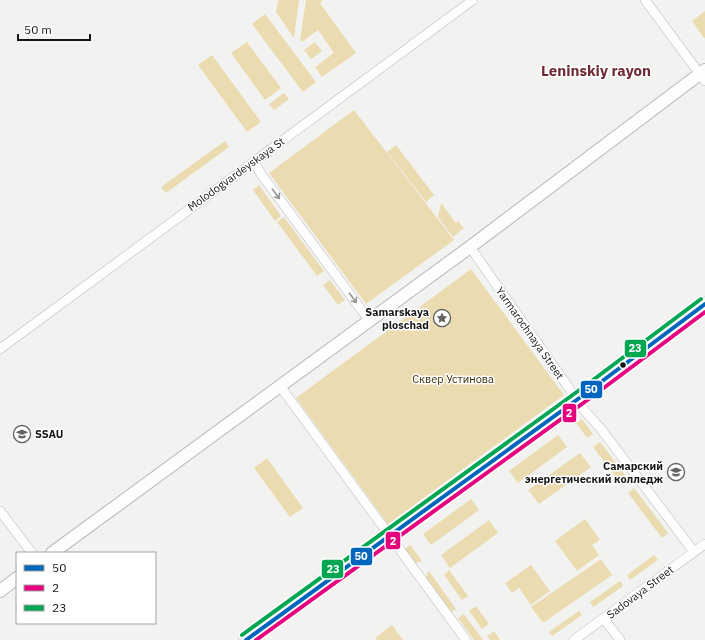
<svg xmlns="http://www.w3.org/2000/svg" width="705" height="640" font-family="'IBM Plex Sans',sans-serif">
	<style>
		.green { fill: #ebdbb0 }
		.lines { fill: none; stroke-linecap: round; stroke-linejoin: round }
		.minor-casing { stroke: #b8b9b7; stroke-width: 10 }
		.tertiary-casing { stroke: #b8b9b7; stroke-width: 14 }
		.primary-casing { stroke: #cccdcb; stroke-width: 16 }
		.minor { stroke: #fdfdfd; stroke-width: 9 }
		.tertiary { stroke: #fdfdfd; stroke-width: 12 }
		.primary { stroke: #e8f1ee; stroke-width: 15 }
		.bus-1-casing { stroke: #fff; stroke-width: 7 }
		.bus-2-casing { stroke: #fff; stroke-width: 7 }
		.bus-3-casing { stroke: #fff; stroke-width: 7 }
		.bus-1 { stroke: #0065bd; stroke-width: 4 }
		.bus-2 { stroke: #e5007d; stroke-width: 4 }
		.bus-3 { stroke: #00a651; stroke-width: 4 }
		.oneway { stroke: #959695 }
		.bus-dot { fill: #161715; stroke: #fff; stroke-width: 1.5 }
		.labels { text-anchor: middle; stroke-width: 3; stroke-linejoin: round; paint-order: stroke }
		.street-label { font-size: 11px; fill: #161715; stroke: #fff }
		.poi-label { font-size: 11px; font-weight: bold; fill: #161715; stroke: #fff; text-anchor: end }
		.park-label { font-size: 11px; fill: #382b04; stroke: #fff }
		.district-label { font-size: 15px; font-weight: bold; fill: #6e2833; stroke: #fff }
		.line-badge { stroke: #fff; stroke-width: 1.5 }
		.badge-label { font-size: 11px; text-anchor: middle; font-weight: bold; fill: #fff }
	</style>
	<rect width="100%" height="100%" fill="#f2f3f1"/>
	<path class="green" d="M280 0H299L294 38 276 12 278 1Z
		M306 0H323L320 3 356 53 322 77 315 67 334 53 318 30 302 42 300 40Z
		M705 11V38H704L692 21Z
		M265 14 316 82 303 92 252 24Z
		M247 42 281 88 265 100 231 53Z
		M315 42 322 51 311 59 304 50Z
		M212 55 261 122 247 132 198 65Z
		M284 93 289 99 274 110 269 104Z
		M354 110 454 240 366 304 269 173Z
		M225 141 229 147 166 193 161 187Z
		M396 145 434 195 426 202 387 152Z
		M259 185 281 216 275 221 253 190Z
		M441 203 456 223 458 221 464 228 453 237 438 217Z
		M284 217 324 271 317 276 277 222Z
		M471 269 564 395 388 524 296 398Z
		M330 280 345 300 338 305 323 285Z
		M582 419 593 434 587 438 576 423Z
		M558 435 567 447 518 483 509 471Z
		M600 442 629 480 622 485 593 447Z
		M580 453 591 467 539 504 528 490Z
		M267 458 303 508 290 517 254 468Z
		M634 488 668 533 662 538 628 493Z
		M471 499 479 510 431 545 423 534Z
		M585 519 600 540 592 545 599 555 577 571 555 541Z
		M489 520 498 533 450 568 441 555Z
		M410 545 422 561 415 563 405 549Z
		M654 555 658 560 630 580 627 575Z
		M601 559 612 575 543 623 531 607Z
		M531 565 550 591 531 605 519 588 512 593 505 583Z
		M449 570 468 596 462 600 444 575Z
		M429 571 456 609 450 613 425 578Z
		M620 581 623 586 593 607 590 602Z
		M476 606 489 624 482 629 469 611Z
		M579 611 582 615 552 636 549 632Z
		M464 614 483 640H474L458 618Z
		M392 625 403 640H377L375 638Z
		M494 631 500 640H490L487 636Z"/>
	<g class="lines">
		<g class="minor-casing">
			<path id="minor" d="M645 0 705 81
				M254 162 261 174 369 320
				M470 247 585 411 601 429 694 552
				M0 349 473 0
				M280 386 466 640
				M0 511 32 553
				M604 619 620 640
				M574 640 705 544"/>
		</g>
		<g class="tertiary-casing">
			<path id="tertiary" d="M52 553 470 247 705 70
				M0 591 17 578"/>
		</g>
		<g class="primary-casing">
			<path id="primary" d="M246 640 589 391 705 304"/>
		</g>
		<use href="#minor" class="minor"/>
		<use href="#tertiary" class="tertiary"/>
		<use href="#primary" class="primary"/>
		<g class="bus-1-casing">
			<path id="bus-1" d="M246 640 589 391 705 304"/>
		</g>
		<g class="bus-2-casing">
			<path id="bus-2" d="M256 640 593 396 705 312"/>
		</g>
		<g class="bus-3-casing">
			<path id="bus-3" d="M242 635 585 386 701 299"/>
		</g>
		<use href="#bus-1" class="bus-1"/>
		<use href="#bus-2" class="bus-2"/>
		<use href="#bus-3" class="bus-3"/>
	</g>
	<defs><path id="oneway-shaft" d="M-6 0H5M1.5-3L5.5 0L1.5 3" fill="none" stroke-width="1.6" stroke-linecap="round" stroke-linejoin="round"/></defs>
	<g class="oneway">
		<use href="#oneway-shaft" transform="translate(276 194) rotate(53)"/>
		<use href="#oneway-shaft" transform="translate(353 298) rotate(53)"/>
	</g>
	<defs>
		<g id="sight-ring" transform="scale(0.9)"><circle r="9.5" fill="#fff" stroke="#636462" stroke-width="1.5"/><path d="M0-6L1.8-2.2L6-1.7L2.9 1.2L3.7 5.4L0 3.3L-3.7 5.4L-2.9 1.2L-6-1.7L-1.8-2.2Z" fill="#636462"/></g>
		<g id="university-ring" transform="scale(0.9)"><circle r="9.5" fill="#fff" stroke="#636462" stroke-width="1.5"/><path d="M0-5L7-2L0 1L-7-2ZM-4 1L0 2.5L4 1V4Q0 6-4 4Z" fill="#636462"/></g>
	</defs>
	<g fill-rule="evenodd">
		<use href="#sight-ring" x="442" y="318"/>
		<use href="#university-ring" x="22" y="434"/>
		<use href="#university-ring" x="676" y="472"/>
	</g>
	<circle class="bus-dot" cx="623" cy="365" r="3.5"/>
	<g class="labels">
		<g class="street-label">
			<text transform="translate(236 174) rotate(-36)" y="4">Molodogvardeyskaya St</text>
			<text transform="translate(530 333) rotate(55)" y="4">Yarmarochnaya Street</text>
			<text transform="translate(640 592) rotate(-37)" y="4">Sadovaya Street</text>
		</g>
		<g class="poi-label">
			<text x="429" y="316">Samarskaya<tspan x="429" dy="13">ploschad</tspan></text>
			<text x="35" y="438" text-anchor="start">SSAU</text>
			<text x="663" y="470">Самарский<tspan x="663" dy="13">энергетический колледж</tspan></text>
		</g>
		<g class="park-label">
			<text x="453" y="383">Сквер Устинова</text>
		</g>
		<g class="district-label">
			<text x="596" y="76">Leninskiy rayon</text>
		</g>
	</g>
	<g class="line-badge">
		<rect x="624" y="339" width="23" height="19" rx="4" fill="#00a651"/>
		<rect x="580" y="380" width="23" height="19" rx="4" fill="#0065bd"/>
		<rect x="562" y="403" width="15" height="20" rx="4" fill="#e5007d"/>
		<rect x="385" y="531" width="16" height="19" rx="4" fill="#e5007d"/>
		<rect x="350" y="547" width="23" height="19" rx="4" fill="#0065bd"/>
		<rect x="321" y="559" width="23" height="20" rx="4" fill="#00a651"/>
	</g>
	<g class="badge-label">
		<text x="635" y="352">23</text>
		<text x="591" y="393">50</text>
		<text x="569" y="417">2</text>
		<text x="393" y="545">2</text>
		<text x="361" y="560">50</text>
		<text x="333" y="573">23</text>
	</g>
	<rect x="16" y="552" width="140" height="72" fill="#ffffff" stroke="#a2a2a1"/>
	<rect x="24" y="565" width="20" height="6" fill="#0065bd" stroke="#a2a2a1"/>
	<text x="52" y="572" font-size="12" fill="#161715">50</text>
	<rect x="24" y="585" width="20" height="6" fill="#e5007d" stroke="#a2a2a1"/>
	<text x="52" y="592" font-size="12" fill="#161715">2</text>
	<rect x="24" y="605" width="20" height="6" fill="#00a651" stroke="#a2a2a1"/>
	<text x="52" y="612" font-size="12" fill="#161715">23</text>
	<path d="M18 34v6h72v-6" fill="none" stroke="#161715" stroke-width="2"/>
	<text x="24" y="34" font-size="12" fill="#161715" stroke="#ffffff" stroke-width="3" paint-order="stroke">50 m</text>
</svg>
